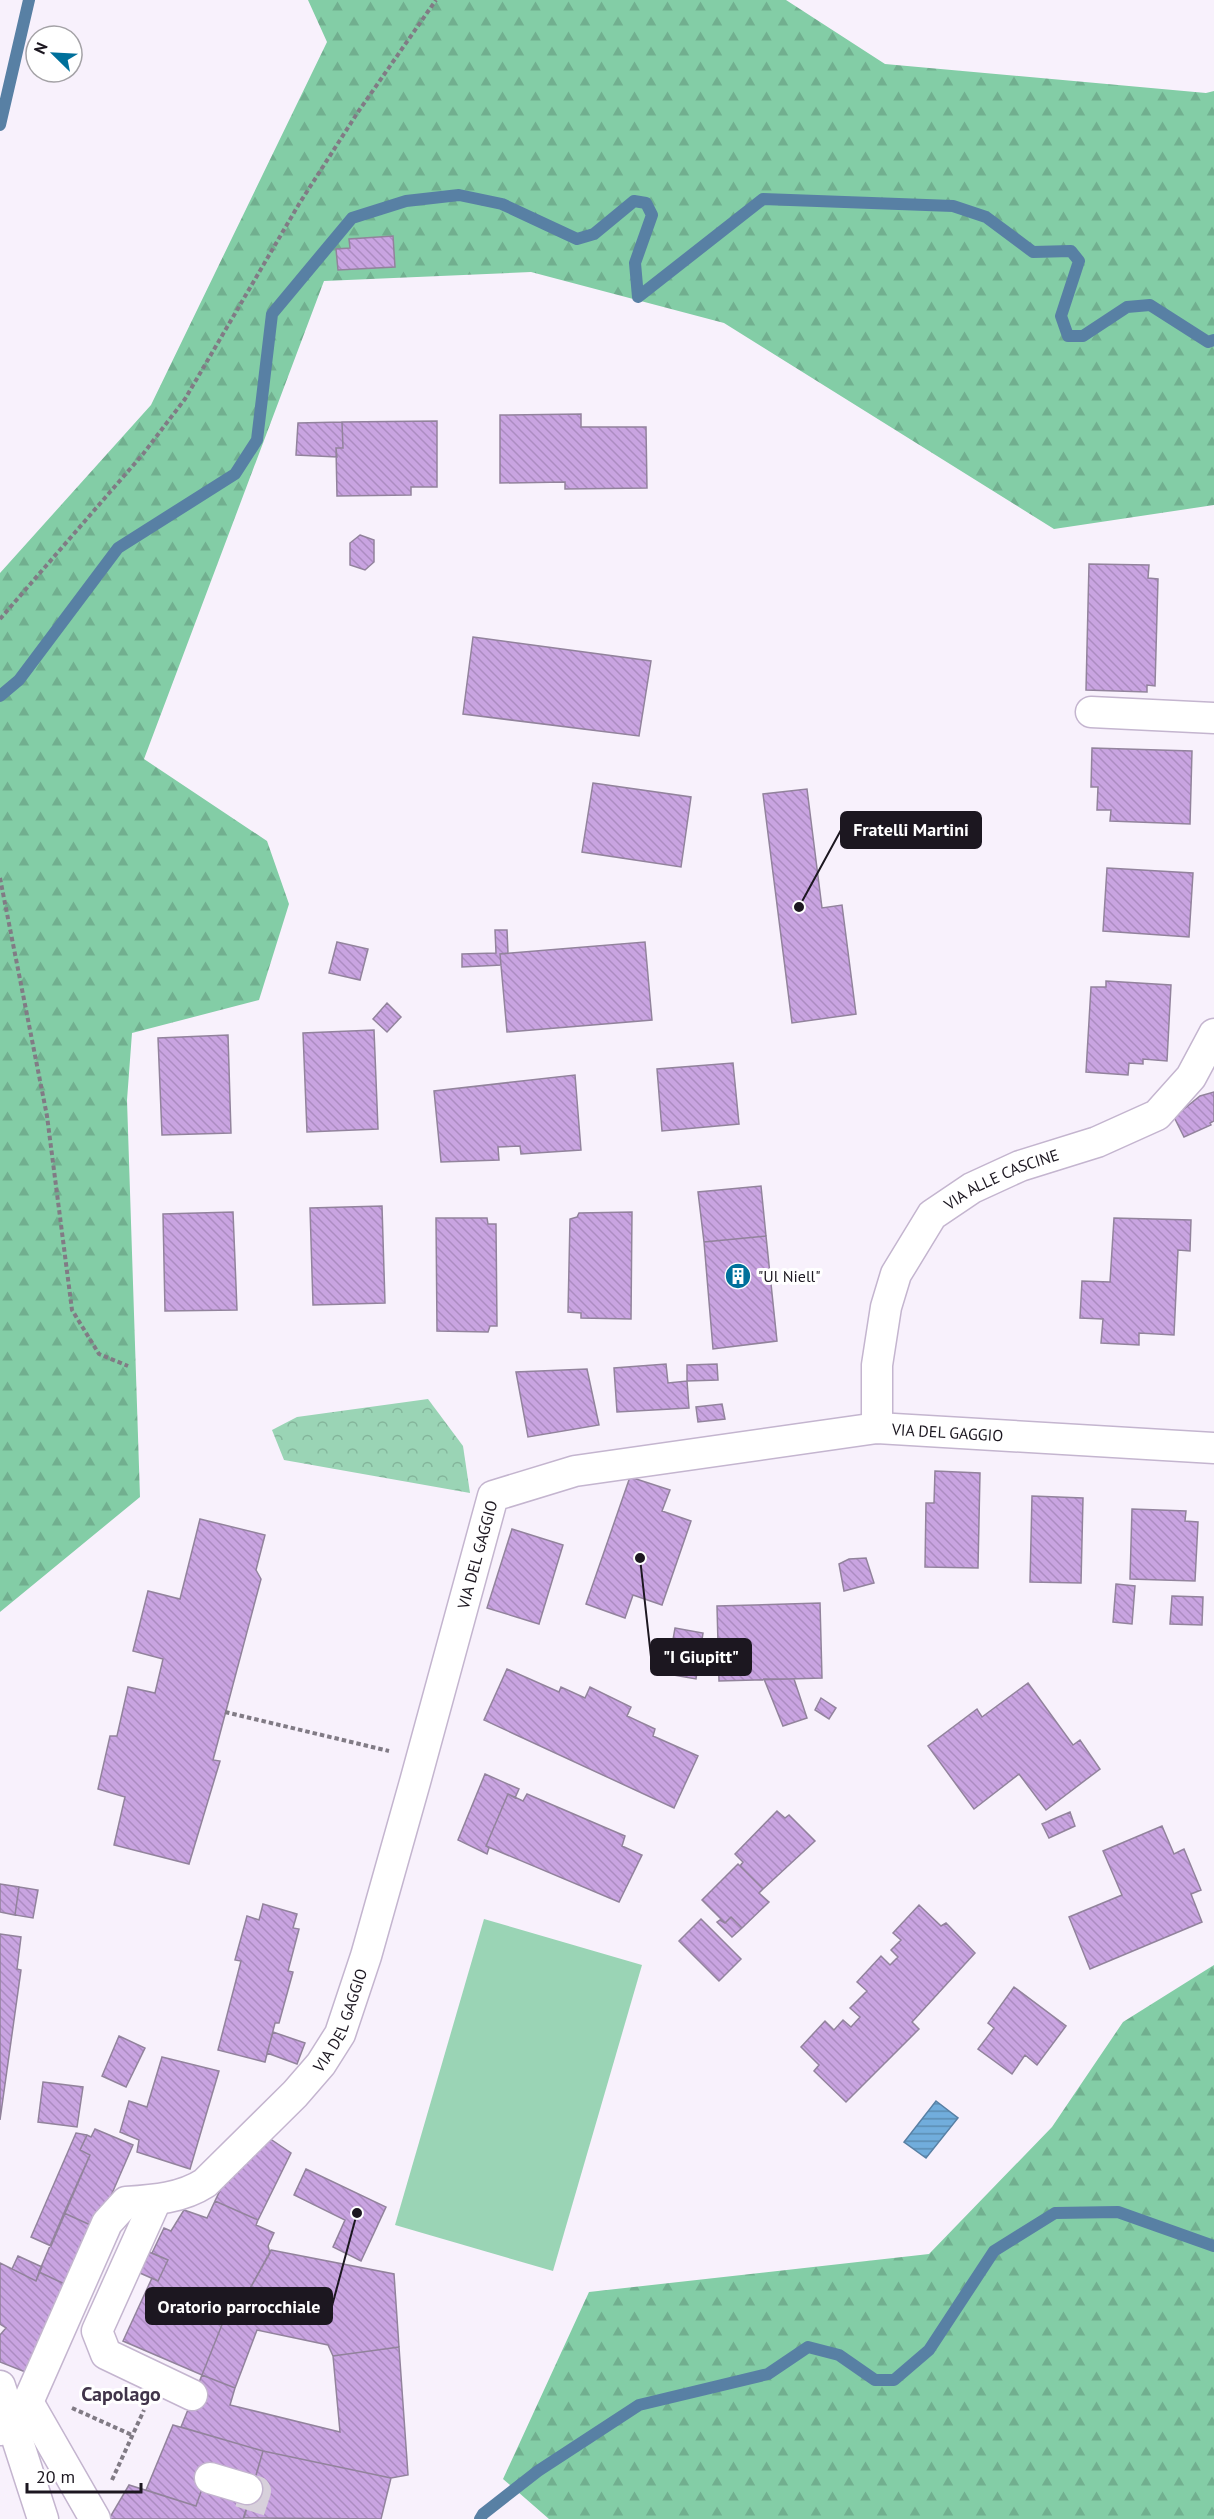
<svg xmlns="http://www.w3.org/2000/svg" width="1214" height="2519" font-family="'PT Sans',sans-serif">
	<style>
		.forest { fill: url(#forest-firs) }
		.park { fill: url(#park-crowns) }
		.garden { fill: #9ad4b5 }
		.water { fill: url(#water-rules); stroke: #5880a4; stroke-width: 1.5 }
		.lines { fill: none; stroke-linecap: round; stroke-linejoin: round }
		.stream { stroke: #5880a4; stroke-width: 12 }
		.building { fill: url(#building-back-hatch); stroke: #92839c; stroke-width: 1.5 }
		.street-tunnel { stroke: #d7d0db; stroke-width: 30; stroke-dasharray: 30 15; stroke-linecap: butt }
		.street-casing { stroke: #c4b5cf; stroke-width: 33 }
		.path { stroke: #817b85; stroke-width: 4; stroke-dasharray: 4.5 3; stroke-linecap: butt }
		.street { stroke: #fff; stroke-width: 30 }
		.labels { text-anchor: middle; stroke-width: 6; stroke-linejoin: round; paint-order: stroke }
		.street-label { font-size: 16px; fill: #1c1720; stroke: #fff }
		.poi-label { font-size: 16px; fill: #1c1720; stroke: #fff; text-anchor: start }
		.quarter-label { font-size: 20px; font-weight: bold; fill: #403449; stroke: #fff }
		.leader { fill: none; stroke: #1c1720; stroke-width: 2 }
		.callout-dot { fill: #1c1720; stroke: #fff; stroke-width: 2 }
		.callout { fill: #1c1720; stroke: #1c1720; stroke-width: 2 }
		.callout-label { font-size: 18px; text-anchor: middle; font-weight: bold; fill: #fff }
	</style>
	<defs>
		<pattern id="forest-firs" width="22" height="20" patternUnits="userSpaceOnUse" patternTransform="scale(1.5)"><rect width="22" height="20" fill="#83cda6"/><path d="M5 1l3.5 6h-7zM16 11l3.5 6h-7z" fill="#71af8f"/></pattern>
		<pattern id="park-crowns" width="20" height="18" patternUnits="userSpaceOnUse" patternTransform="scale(1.5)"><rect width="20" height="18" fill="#9ad4b5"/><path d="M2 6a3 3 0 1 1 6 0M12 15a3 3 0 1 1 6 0" fill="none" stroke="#84b59b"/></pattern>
		<pattern id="water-rules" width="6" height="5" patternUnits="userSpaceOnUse" patternTransform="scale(1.5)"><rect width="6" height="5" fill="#71addc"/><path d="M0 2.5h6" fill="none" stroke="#5c8cb2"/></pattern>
		<pattern id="building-back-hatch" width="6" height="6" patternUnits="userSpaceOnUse" patternTransform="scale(1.5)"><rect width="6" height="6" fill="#c9a4e1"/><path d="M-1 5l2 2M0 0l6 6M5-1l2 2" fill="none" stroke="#ac8cc1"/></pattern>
	</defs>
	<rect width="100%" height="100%" fill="#f8f1fc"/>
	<path class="forest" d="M308 0H786L885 64 1206 93 1214 91V505L1054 529 724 323 531 272 324 281 144 759 267 841 289 904 259 1000 132 1033 127 1100 140 1497 0 1612V573L151 405 327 42Z
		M1214 1965V2519H549L503 2479 589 2292 929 2254 1052 2127 1123 2022Z"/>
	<path class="park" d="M428 1399 463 1446 470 1493 284 1460 272 1430 297 1417Z"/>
	<path class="garden" d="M484 1919 642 1965 553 2271 395 2225Z"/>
	<path class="water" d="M936 2101 958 2118 926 2158 904 2142Z"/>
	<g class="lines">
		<path class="stream" d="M0 125 29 0
			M0 696 19 680 118 548 235 474 257 440 272 314 352 218 406 201 459 195 502 204 577 239 594 234 634 201 646 203 652 215 635 263 638 297 763 199 953 206 986 217 1033 252 1071 251 1079 261 1061 316 1068 336H1083L1127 307 1150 305 1208 342 1214 340
			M480 2519 483 2514 538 2471 639 2405 768 2374 808 2347 839 2355 875 2380H894L929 2350 994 2251 1055 2213 1118 2212 1214 2246"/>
	</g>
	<path class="building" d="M393 236 395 267 338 270 336 249 350 248 349 239Z
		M581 414V427H646L647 488 565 489V482L500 483V415Z
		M437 421V487H411V495L337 496 336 448H343L342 422Z
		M342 422 343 448H336L337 457 296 455 298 423Z
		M360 535 374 540V562L365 570 350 565V543Z
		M1089 564 1149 565 1148 578 1158 579 1155 686 1147 685V692L1086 690Z
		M473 637 651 661 639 736 463 714Z
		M1092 748 1192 751 1190 824 1110 821 1111 810H1097L1098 787H1091Z
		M593 783 691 797 681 867 582 852Z
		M807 789 822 908 842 905 856 1014 792 1023 763 794Z
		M1107 868 1193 873 1189 937 1103 931Z
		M495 930H507L508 953 500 954 501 965 462 967V954L496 953Z
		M337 942 368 949 360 980 329 973Z
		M645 942 652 1020 507 1032 500 954Z
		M1106 981 1171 985 1167 1061 1143 1059V1064L1129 1063 1128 1075 1086 1072 1091 987H1106Z
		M387 1003 401 1017 387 1032 373 1019Z
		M374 1030 378 1129 307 1132 303 1033Z
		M228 1035 231 1133 162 1135 158 1038Z
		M733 1063 739 1124 662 1131 657 1069Z
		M575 1075 581 1150 521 1154 520 1146 498 1147 499 1160 441 1162 434 1091Z
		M1214 1092V1121L1210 1123 1211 1125 1184 1137 1174 1117 1200 1096Z
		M761 1186 766 1236 704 1242 698 1192Z
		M382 1206 385 1303 313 1305 310 1208Z
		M233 1212 237 1310 165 1311 163 1214Z
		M632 1212 631 1319 581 1318V1313L568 1312 570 1219 577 1217 579 1213Z
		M436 1218H487L488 1224H496L497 1326H490L488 1332 437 1331Z
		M1114 1218 1191 1220 1190 1251 1178 1250 1174 1335 1139 1333V1345L1101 1343 1103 1319 1080 1318 1082 1281 1110 1282Z
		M766 1236 777 1341 713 1349 704 1242Z
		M666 1364 668 1383 687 1381 689 1408 617 1412 614 1368Z
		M717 1364 718 1380 687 1381V1365Z
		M587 1369 599 1425 528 1437 516 1372Z
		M722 1404 725 1419 698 1422 696 1407Z
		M935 1471 980 1473 978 1568 925 1567 926 1503H934Z
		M630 1477 670 1490 662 1511 691 1521 662 1605 633 1595 625 1618 586 1604Z
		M1032 1496 1083 1498 1081 1583 1030 1582Z
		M1132 1509 1186 1511 1185 1521 1198 1522 1195 1581 1130 1579Z
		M200 1519 265 1535 256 1570 261 1579 213 1760 220 1761 189 1864 114 1845 125 1797 98 1789 110 1736H117L128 1687 155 1693 163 1659 133 1651 148 1591 180 1599Z
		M512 1529 563 1545 539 1624 487 1608Z
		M866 1558 874 1583 844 1591 839 1564 849 1559Z
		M1116 1584 1135 1586 1132 1624 1113 1622Z
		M1172 1596 1203 1597 1202 1625 1170 1624Z
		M820 1603 822 1678 719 1681 717 1606Z
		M675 1628 703 1633 696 1679 667 1674Z
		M507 1669 559 1692 561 1687 585 1698 590 1687 631 1707 627 1716 655 1729 653 1736 698 1756 674 1808 484 1720Z
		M764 1679H794L807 1718 783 1726Z
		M1028 1683 1073 1745 1080 1740 1100 1769 1046 1810 1019 1774 974 1809 928 1746 977 1709 982 1717Z
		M821 1698 836 1708 829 1719 815 1710Z
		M485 1774 519 1789 515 1798 508 1794 486 1846 489 1848 487 1854 458 1840Z
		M508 1794 523 1801 527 1794 625 1836 622 1846 642 1855 619 1902 486 1846Z
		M777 1811 785 1818 789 1815 815 1841 763 1889 740 1866 743 1862 735 1854Z
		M1070 1812 1075 1826 1049 1838 1042 1824Z
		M1162 1826 1174 1854 1184 1849 1201 1890 1191 1894 1202 1922 1090 1969 1069 1917 1122 1895 1103 1851Z
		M738 1864 763 1889 759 1893 769 1902 742 1928 731 1917 725 1923 702 1900Z
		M0 1884 19 1887 15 1915 0 1912Z
		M19 1887 38 1890 33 1918 15 1915Z
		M263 1904 297 1914 293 1928 299 1929 288 1971 293 1972 279 2023H275L265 2062 218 2050 241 1961 235 1960 247 1916 259 1920Z
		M919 1905 941 1926 946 1923 975 1953 912 2022 919 2029 846 2102 814 2071 819 2065 801 2047 825 2021 834 2030 843 2020 851 2027 860 2017 850 2008 867 1991 857 1982 881 1956 890 1965 898 1957 891 1950 901 1940 893 1933Z
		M731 1917 742 1928 732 1937 717 1922 720 1920 725 1923Z
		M701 1919 741 1959 719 1981 679 1941Z
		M0 1934 21 1937 17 1969 21 1970 0 2120Z
		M1014 1987 1066 2026 1037 2065 1025 2055 1012 2074 978 2049 994 2028 988 2023Z
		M273 2032 305 2043 297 2064 267 2053Z
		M119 2036 145 2048 126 2087 102 2076Z
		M162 2057 219 2071 190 2169 137 2152 139 2140 120 2132 129 2101 147 2107Z
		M43 2082 83 2087 77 2127 38 2122Z
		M95 2129 133 2145 97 2228 64 2213 90 2155 80 2150 87 2135 91 2137Z
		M76 2133 87 2135 80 2150 90 2155 51 2246 31 2237Z
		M263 2134 291 2153 258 2220 215 2201 235 2159Z
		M306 2169 386 2207 361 2261 333 2247 345 2220 294 2195Z
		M215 2201 258 2220 256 2225 274 2233 268 2246 270 2253 243 2301 233 2297 202 2375 123 2341 152 2278 158 2281 168 2260 152 2253 164 2228 171 2231 184 2210 207 2218Z
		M64 2213 97 2228 71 2287 39 2272Z
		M271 2250 394 2274 399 2347 333 2356 328 2345 257 2330 235 2388 202 2375 233 2297 243 2301Z
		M149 2252 168 2260 158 2281 140 2273Z
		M18 2256 42 2267 36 2281 12 2269Z
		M0 2263 36 2281 39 2272 71 2287 33 2375 0 2362V2335L6 2328 0 2324Z
		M399 2347 408 2475 391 2478 263 2451 181 2427 202 2375 235 2388 230 2405 340 2432 333 2356Z
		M173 2425 263 2451 254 2482 204 2483 196 2506 146 2490Z
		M263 2451 391 2478 381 2519 244 2518Z
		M204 2483 250 2497 243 2519H109L129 2485 196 2506Z"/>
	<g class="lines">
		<path class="street-tunnel" d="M247 2489 256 2491 247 2519"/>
		<g class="street-casing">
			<g id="street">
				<path d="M1091 712 1214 718"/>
				<path id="s1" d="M877 1428V1365L886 1307 896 1274 932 1215 972 1188 1020 1166 1097 1142 1157 1115 1191 1077 1214 1034"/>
				<path d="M156 2200 97 2331 106 2354 192 2395"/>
				<path d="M0 2386 43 2519"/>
				<path d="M28 2402 95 2519"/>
				<path id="s2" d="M0 2430 10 2415 28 2402 107 2223 126 2202C154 2200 182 2198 205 2183L295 2094 321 2064 340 2034 366 1956 415 1782 493 1496 575 1471 877 1428 1214 1448"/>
				<path d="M210 2478 247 2489"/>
			</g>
		</g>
		<path class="path" d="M0 619 143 454 185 399 299 204 358 112 436 0
			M0 878 47 1116 72 1310 99 1354 128 1366
			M225 1712 389 1751
			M72 2408 132 2435
			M112 2480 144 2410"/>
		<use href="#street" class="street"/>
	</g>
	<defs>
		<g id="building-disc" transform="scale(1.35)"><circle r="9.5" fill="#00709b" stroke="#fff"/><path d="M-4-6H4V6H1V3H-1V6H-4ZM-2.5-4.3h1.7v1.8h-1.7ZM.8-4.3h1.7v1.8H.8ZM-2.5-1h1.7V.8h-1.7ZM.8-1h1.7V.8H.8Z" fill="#fff"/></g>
	</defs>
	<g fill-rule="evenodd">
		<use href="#building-disc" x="738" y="1276"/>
	</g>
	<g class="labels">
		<g class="street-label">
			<text dy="6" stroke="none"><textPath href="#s1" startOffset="304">VIA ALLE CASCINE</textPath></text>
			<text dy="6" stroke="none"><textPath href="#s2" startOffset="1569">VIA DEL GAGGIO</textPath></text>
			<text dy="6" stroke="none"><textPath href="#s2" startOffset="1047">VIA DEL GAGGIO</textPath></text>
			<text dy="6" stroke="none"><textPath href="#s2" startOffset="561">VIA DEL GAGGIO</textPath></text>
		</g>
		<g class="poi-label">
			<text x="758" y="1282">"Ul Niell"</text>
		</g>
		<g class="quarter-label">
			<text x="121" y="2401">Capolago</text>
		</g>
	</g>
	<path class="leader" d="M799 907L841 830M640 1558L651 1657M357 2213L332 2306"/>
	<g class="callout-dot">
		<circle cx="799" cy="907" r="6"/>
		<circle cx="640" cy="1558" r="6"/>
		<circle cx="357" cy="2213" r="6"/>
	</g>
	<g class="callout">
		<rect x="841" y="812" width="140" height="36" rx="6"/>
		<rect x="651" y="1639" width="100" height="36" rx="6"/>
		<rect x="146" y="2288" width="186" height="36" rx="6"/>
	</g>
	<g class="callout-label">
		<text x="911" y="836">Fratelli Martini</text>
		<text x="701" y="1663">"I Giupitt"</text>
		<text x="239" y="2313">Oratorio parrocchiale</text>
	</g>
	<g transform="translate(54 54) rotate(294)"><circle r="28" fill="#ffffff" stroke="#a4a2a6" stroke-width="1.5"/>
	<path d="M0-4.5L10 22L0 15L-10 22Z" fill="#00709b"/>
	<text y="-9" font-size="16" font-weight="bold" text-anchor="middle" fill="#1c1720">N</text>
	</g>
	<path d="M27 2483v9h114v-9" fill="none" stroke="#1c1720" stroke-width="3"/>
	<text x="36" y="2483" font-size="18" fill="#1c1720" stroke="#ffffff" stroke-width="4.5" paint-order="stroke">20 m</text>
</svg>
